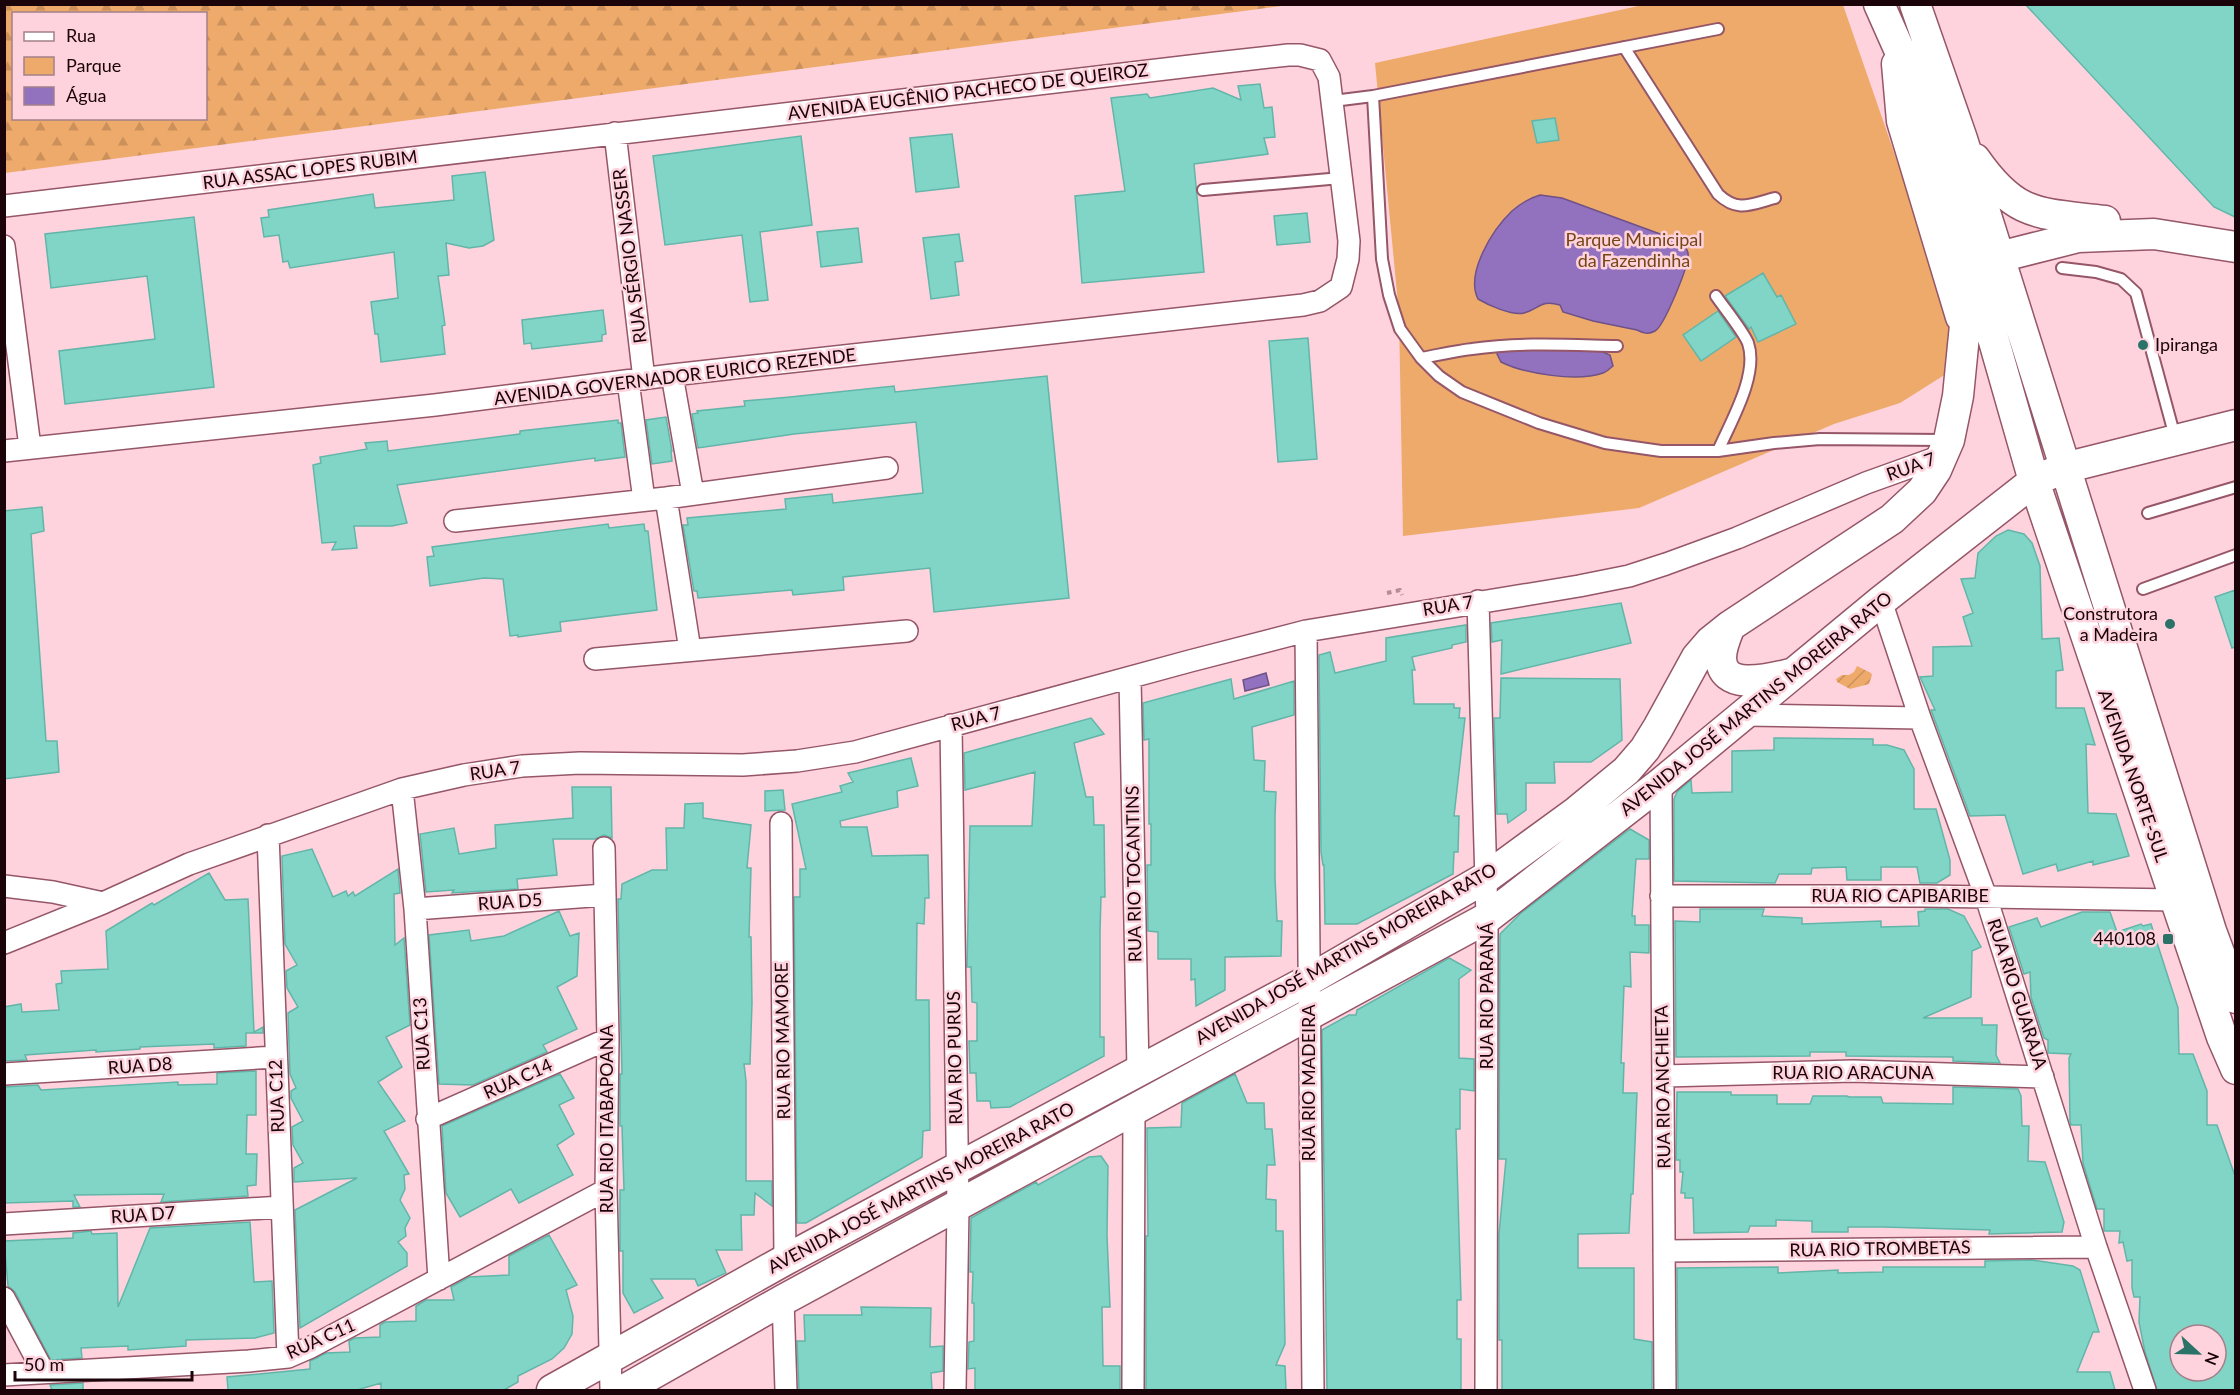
<svg xmlns="http://www.w3.org/2000/svg" width="2240" height="1395" font-family="Lato,sans-serif">
	<style>
		.green { fill: #eeaa6a }
		.forest { fill: url(#forest-firs); fill-rule: evenodd }
		.garden { fill: url(#garden-furrows) }
		.water { fill: #9272be; stroke: #6e5188; stroke-width: 1.5 }
		.building { fill: #80d5c7; stroke: #61b6a9; stroke-width: 1.5; fill-rule: evenodd }
		.lines { fill: none; stroke-linecap: round; stroke-linejoin: round }
		.lane-casing { stroke: #955668; stroke-width: 14 }
		.street-casing { stroke: #955668; stroke-width: 24 }
		.secondary-casing { stroke: #955668; stroke-width: 33 }
		.path { stroke: #b28d96; stroke-width: 4; stroke-dasharray: 4.5 4.5; stroke-linecap: butt }
		.lane { stroke: #fff; stroke-width: 10 }
		.street { stroke: #fff; stroke-width: 21 }
		.secondary { stroke: #fff; stroke-width: 30 }
		.poi-dot { fill: #2b7268; stroke: #ffd3dd; stroke-width: 2 }
		.labels { text-anchor: middle; stroke-width: 5; stroke-linejoin: round; paint-order: stroke }
		.street-label { font-size: 18px; fill: #1a040a; stroke: #ffd3dd }
		.park-label { font-size: 18px; fill: #754615; stroke: #ffd3dd }
		.poi-label { font-size: 18px; fill: #1a040a; stroke: #ffd3dd; text-anchor: end }
	</style>
	<defs>
		<pattern id="forest-firs" width="22" height="20" patternUnits="userSpaceOnUse" patternTransform="scale(1.5)"><rect width="22" height="20" fill="#eeaa6a"/><path d="M5 1l3.5 6h-7zM16 11l3.5 6h-7z" fill="#cc915b"/></pattern>
		<pattern id="garden-furrows" width="10" height="10" patternUnits="userSpaceOnUse" patternTransform="scale(1.5)"><rect width="10" height="10" fill="#eeaa6a"/><path d="M-1 1l2-2M0 10L10 0M9 11l2-2" fill="none" stroke="#cc915b"/></pattern>
	</defs>
	<rect width="100%" height="100%" fill="#ffd3dd"/>
	<path class="green" d="M1643 5H1843L1931 259 1952 325 1946 374 1900 403 1834 424 1639 508 1403 536 1399 314 1375 63Z"/>
	<path class="forest" d="M5 4H1289V5L5 173ZM14 14H206V118H14Z"/>
	<path class="garden" d="M1857 666 1871 673 1872 675 1869 684 1850 689 1837 682 1836 679 1842 675H1849L1854 672Z"/>
	<path class="water" d="M1540 195 1562 198 1671 238C1677 240 1687 246 1688 253 1690 264 1664 326 1655 331 1648 335 1643 333 1637 330L1593 321 1563 312 1560 305C1540 299 1540 309 1524 313 1512 316 1488 305 1478 299 1465 273 1493 229 1512 211 1520 204 1530 198 1540 195Z
		M1505 349 1598 350 1610 355 1613 366C1610 368 1607 372 1603 373 1577 382 1525 374 1501 362L1497 354 1498 351Z
		M1266 673 1269 685 1245 691 1243 680Z"/>
	<path class="building" d="M2025 4H2235V217L2214 207Z
		M1260 84 1264 108 1272 107 1275 137 1264 138 1268 154 1194 164 1204 272 1082 283 1075 196 1125 191 1111 98 1147 94 1150 98 1213 88 1241 100 1238 86Z
		M1555 118 1559 140 1537 143 1532 121Z
		M952 134 959 187 916 192 910 138Z
		M801 136 812 225 760 232 768 300 750 302 742 235 665 245 653 156Z
		M485 172 494 240 483 246 469 248 446 243 449 275 438 276 445 325 442 326 445 354 381 362 378 334H375L371 302 398 298 394 252 290 268 288 261 283 262 279 235 264 237 261 218 269 217 268 210 373 194 375 208 454 200 452 176Z
		M1307 213 1310 242 1277 245 1274 216Z
		M194 217 214 387 65 404 59 351 155 339 147 276 51 288 45 234Z
		M858 228 862 262 821 267 817 232Z
		M959 234 963 261 955 262 959 295 931 299 923 238Z
		M1763 273 1777 297 1781 295 1796 324 1758 342 1751 327 1749 329 1725 296Z
		M603 310 606 334 602 335V341L532 349 531 343 524 344 522 320Z
		M1718 311 1736 337 1701 361 1683 335Z
		M1308 338 1317 459 1278 462 1269 341Z
		M1047 376 1069 598 934 612 930 568 843 577 844 590 793 595 792 590 698 598 697 591H694L683 525H688L687 518 786 509 785 499 832 494 833 503 923 493 916 422 794 434 698 448 692 414 698 413 697 411 745 406 744 401 790 397 894 386 895 392Z
		M666 417 672 451H671L672 461 652 464 646 420Z
		M618 420V423H621L625 457 595 461V458L397 485 407 523 392 526H354L357 548 332 550 336 542 322 543 313 465 321 463 320 457 367 449 365 443 387 441 388 451 520 434V431Z
		M42 507 44 531 31 534 46 741H57L59 772 4 779V511Z
		M608 524 609 528 644 524 645 531H648L657 610 560 622 561 631 518 637V635L510 636 503 579 484 578 430 586 427 557 434 556 432 547Z
		M2008 530 2024 534 2032 543 2040 566 2042 639 2059 638 2063 670 2056 671V708H2084L2095 745 2086 744 2088 813 2116 814 2129 856 2093 865V861L2058 871 2056 864 2023 874 2005 815 1970 816 1931 710H1935L1920 677 1933 676V647L1972 646 1963 617 1973 613 1961 579 1975 578 1978 553 1996 536Z
		M2235 590V647L2232 648 2215 597Z
		M1621 603 1631 643 1501 674 1502 640 1492 642 1491 623Z
		M1466 625V642L1452 645V648L1412 657 1415 670H1412L1414 704H1454V708H1460L1459 718H1465L1454 816H1459L1458 852H1454L1453 874 1357 924H1325L1324 865H1323L1321 852 1319 655 1330 652 1335 673 1386 661V638Z
		M1501 678 1620 679 1622 740 1591 762H1554L1555 783H1526V810L1508 823 1507 814H1497L1494 718H1500Z
		M1231 679 1234 699 1294 681V715L1252 727 1254 760 1265 761 1264 791 1276 792 1275 816V878L1277 921H1282L1281 956 1225 957V990L1196 1006 1195 979 1191 980V959H1158V932L1148 931 1147 865H1151V824H1149V739L1144 740 1143 703Z
		M1091 718 1104 734 1074 743 1086 797H1093L1094 825H1104L1105 897H1101L1100 932V1037H1104V1056L1010 1107 991 1108 990 1101H977L976 1073H970L969 1041H977V1003L972 1002 971 967H967L970 826H1032L1035 772 965 790 964 753Z
		M1774 738 1873 739V745H1887L1904 750 1914 769V809H1936L1950 860V875L1937 883H1920L1917 867H1881V880H1847L1846 867 1812 868 1811 874H1779L1775 883 1674 881V799L1677 792 1691 780 1692 793 1732 792V751L1774 750Z
		M911 758 918 786 897 791 898 807 840 821 841 827H867L872 856 928 855 929 898H925L924 924 917 923 916 1000H929L930 1130 923 1131 922 1157 806 1223H797L794 897H800V869H806L792 804 842 792 840 786 853 782 848 773Z
		M572 787H611L612 838 604 835 595 839H553L557 875 517 879 518 889 452 893 454 890 426 892 420 834 454 828 459 854 496 848 495 825 573 818Z
		M783 790 785 810 765 811V791Z
		M703 803V818L751 825 747 868H751L749 937H751L752 1003 750 1064H744L746 1081V1181H772V1206L755 1193 754 1215H741L742 1250H716L726 1273 698 1286 695 1279H651L663 1298 634 1313 623 1293V1251H620V1190H624L622 1126H620V1074H622L618 899H621L622 884 652 870H667L666 828H684L685 804Z
		M1630 829 1649 840V859H1636L1632 916H1635V925H1649V953L1630 952 1631 987 1624 986 1621 1063H1624L1623 1093H1637L1633 1194H1631L1629 1233 1578 1234V1268H1634V1339L1652 1342V1390H1502V1340H1499V1234L1506 1159H1499L1500 934 1521 913Z
		M312 849 333 897 346 891 348 896 353 892 355 896 398 869 400 893 394 894 395 945 404 938 410 1025 386 1037 402 1067 378 1082 405 1121 384 1131 409 1174 404 1175 405 1189 400 1200 410 1218 405 1228 406 1236 398 1242 407 1253V1266L300 1328 295 1210 357 1178 294 1182V1168L303 1163 293 1145 292 1127 303 1121 291 1098V1091L296 1088 290 1074 288 1013 298 1007 287 988 286 971 297 965 285 944 282 856Z
		M209 873 225 900 248 899 254 1032 263 1027V1033H246V1046L214 1048V1044L140 1047V1049L96 1052V1050L25 1055 27 1060 4 1061V1007L21 1004 22 1012 59 1010 56 984 62 983 61 971 108 969 106 931 152 903 154 905Z
		M1700 909H1764L1762 916 1802 918V924L1881 921V927L1919 926 1918 912 1925 911V909H1948L1964 916 1981 947 1972 951 1971 997 1923 1018H1982V1025H1997L1996 1055 2000 1063 1953 1061V1057L1846 1056V1052H1810V1056L1676 1057 1675 921 1700 922Z
		M559 911 570 936 579 933 577 976 557 987 577 1029 543 1045 547 1052 473 1085 439 1084 429 935 469 930 471 941 504 936Z
		M2082 912H2110L2117 932 2141 924 2143 926 2151 924 2178 1008 2179 1054H2193L2207 1091V1125H2217L2235 1176V1390H2157L2145 1352 2139 1322 2140 1297H2134L2132 1288V1260L2127 1261 2123 1242 2119 1243 2120 1231H2104V1209H2097L2083 1163 2081 1125H2071L2070 1121 2069 1058 2071 1054 2048 1053V1040L2044 1038 2031 997 2030 972 2024 974 2009 927 2037 918 2041 927ZM2180 1335H2216V1371H2180Z
		M1449 958 1471 970 1459 979V1058L1474 1059V1091L1460 1089V1129H1456L1461 1300H1457V1339H1461V1390H1327L1322 1030 1349 1015H1356L1357 1010Z
		M256 1071V1115H247L246 1154H257L256 1185 247 1186 248 1196 161 1202 164 1194 74 1195 80 1207H73V1201L4 1203V1087L38 1085 41 1090 178 1082V1085L217 1084V1073Z
		M560 1074 574 1098 559 1105 574 1134 557 1145 573 1175 519 1203 511 1189 460 1217 446 1193 442 1126Z
		M1235 1074 1247 1103H1264L1265 1129H1272L1275 1165H1267L1266 1199 1276 1200V1231H1283L1285 1344 1276 1365 1285 1366 1286 1390H1146V1236H1148L1147 1128 1181 1127 1182 1103Z
		M1953 1087 2018 1089 2021 1096 2022 1126H2029L2028 1161 2045 1162 2064 1222 2062 1232 1989 1234 1990 1230 1883 1227H1848V1232H1812V1221L1776 1220V1226H1750L1748 1232 1694 1233 1693 1198H1685V1193H1681L1683 1172H1680V1160H1676L1677 1092H1731V1095H1777V1104H1810L1813 1096H1847L1849 1097H1881L1883 1103 1953 1104Z
		M1101 1156 1108 1166 1107 1235 1110 1307H1102L1103 1366H1120V1390H975V1368L968 1369 969 1342 974 1341V1303H972L973 1272H970L971 1218 1036 1182 1038 1185 1089 1157Z
		M250 1222 254 1282 272 1281 274 1333 255 1338 186 1340V1346L128 1350V1346L81 1348 82 1358 51 1360 15 1292 8 1286 4 1241 73 1238V1233L91 1231 92 1234 117 1233 118 1307 150 1228Z
		M549 1235 577 1285 566 1290 573 1316 572 1334 564 1348 552 1359 518 1376V1382L504 1390H381V1383L357 1390H228L227 1377 310 1369V1361L326 1353 350 1352 349 1341 355 1338 380 1337V1325L385 1322 416 1321V1306L426 1300H454L451 1287 469 1277 509 1275V1256Z
		M2032 1260 2073 1266 2080 1270 2099 1332H2093L2077 1372H2110L2115 1390H1678L1677 1268 1778 1267V1273L1838 1270V1273L1883 1272V1267H1985V1261Z
		M861 1307 931 1308 930 1347 943 1346V1371L931 1373 932 1390H799L797 1341H805L804 1315H862Z
		M83 1383V1390H52L50 1385Z"/>
	<g class="lines">
		<g class="lane-casing">
			<path id="lane" d="M1624 47 1718 194C1738 213 1751 204 1775 198
				M1373 96 1382 259 1389 295 1400 329 1421 358 1439 376 1462 392 1539 423 1605 443 1661 451H1718L1774 443 1820 439 1945 440
				M1333 101 1373 96 1718 29
				M1203 190 1341 178
				M2062 268 2096 272 2121 279 2136 293 2175 437
				M1716 296C1725 309 1743 331 1748 343 1759 375 1730 423 1718 451
				M1421 358C1438 355 1455 351 1472 349 1520 342 1569 345 1617 346
				M2148 513 2236 487
				M2143 589 2236 555"/>
		</g>
		<g class="street-casing">
			<path id="street" d="M615 133 644 379
				M4 206 1216 63 1288 55H1300L1320 60 1329 77 1349 241 1348 259 1341 287 1320 301 1303 305 672 375 435 405 4 451
				M4 246 30 447
				M672 375 693 494
				M628 381 644 500
				M666 498 690 650
				M455 521 666 498 887 468
				M1478 601 1487 918 1486 1390
				M1881 601 1920 718 1986 897 2096 1247 2145 1390
				M1306 631 1313 1390
				M595 659 907 631
				M1130 678 1138 1070
				M1744 715 1920 718
				M951 725 958 1207 955 1390
				M1661 783 1665 1390
				M402 789 415 909 439 1279
				M781 823 785 1260
				M268 835 288 1357
				M604 848 608 1039 606 1190 611 1390
				M4 886 53 892 103 903
				M1661 896H1925L2175 900
				M415 909 605 895
				M4 943 103 903 189 864 402 789 464 775 522 766 580 763 743 765 797 761 855 752 1190 661 1306 631 1579 586 1629 576 1666 564 1737 538 1866 483 1944 455
				M4 1074 275 1057
				M1664 1076 1853 1071 2043 1077
				M427 1119 608 1039
				M4 1224 281 1207
				M1664 1251 2096 1247
				M4 1298 43 1371
				M783 1300 786 1390
				M4 1375 249 1361 288 1357 311 1347 606 1190
				M1133 1390 1134 1110"/>
		</g>
		<g class="secondary-casing">
			<path id="secondary" d="M1879 4 1931 121 2034 481 2222 1037 2236 1069
				M1915 4 1962 139 2211 931 2236 998
				M1897 64 1902 121 1961 317
				M1975 159C2016 218 2039 213 2105 221
				M1982 265 1999 257 2078 237 2154 234 2236 247
				M1730 626C1726 636 1721 647 1721 658 1722 693 1772 678 1791 674
				M552 1390 785 1260 1309 980 1487 877 1576 812 1626 771 1645 749 1658 728 1697 657 1710 642 1730 626 1892 519 1922 491 1936 470 1949 440 1958 396 1967 305 1973 272
				M624 1390 783 1300 1487 918 1661 783 1881 601 2034 481 2064 468 2236 425"/>
		</g>
		<path class="path" d="M1387 593 1400 590 1402 595"/>
		<use href="#lane" class="lane"/>
		<use href="#street" class="street"/>
		<use href="#secondary" class="secondary"/>
	</g>
	<g class="poi-dot">
		<circle cx="2143" cy="345" r="6"/>
		<circle cx="2170" cy="624" r="6"/>
		<rect x="2162" y="933" width="12" height="12" rx="3"/>
	</g>
	<g class="labels">
		<g class="street-label">
			<text transform="translate(968 92) rotate(-7)" y="6">AVENIDA EUGÊNIO PACHECO DE QUEIROZ</text>
			<text transform="translate(310 170) rotate(-7)" y="6">RUA ASSAC LOPES RUBIM</text>
			<text transform="translate(630 256) rotate(-97)" y="6">RUA SÉRGIO NASSER</text>
			<text transform="translate(675 377) rotate(-7)" y="6">AVENIDA GOVERNADOR EURICO REZENDE</text>
			<text transform="translate(1911 467) rotate(-20)" y="6">RUA 7</text>
			<text transform="translate(1448 606) rotate(-9)" y="6">RUA 7</text>
			<text transform="translate(1756 704) rotate(-39)" y="6">AVENIDA JOSÉ MARTINS MOREIRA RATO</text>
			<text transform="translate(976 719) rotate(-15)" y="6">RUA 7</text>
			<text transform="translate(495 771) rotate(-8)" y="6">RUA 7</text>
			<text transform="translate(2133 776) rotate(71)" y="6">AVENIDA NORTE-SUL</text>
			<text transform="translate(1134 874) rotate(-91)" y="6">RUA RIO TOCANTINS</text>
			<text x="1900" y="902">RUA RIO CAPIBARIBE</text>
			<text transform="translate(510 902) rotate(-4)" y="6">RUA D5</text>
			<text transform="translate(1346 954) rotate(-30)" y="6">AVENIDA JOSÉ MARTINS MOREIRA RATO</text>
			<text transform="translate(2017 994) rotate(72)" y="6">RUA RIO GUARAJA</text>
			<text transform="translate(1487 996) rotate(-90)" y="6">RUA RIO PARANÁ</text>
			<text transform="translate(422 1034) rotate(-93)" y="6">RUA C13</text>
			<text transform="translate(783 1041) rotate(-91)" y="6">RUA RIO MAMORE</text>
			<text transform="translate(955 1058) rotate(-91)" y="6">RUA RIO PURUS</text>
			<text transform="translate(140 1066) rotate(-4)" y="6">RUA D8</text>
			<text x="1853" y="1079">RUA RIO ARACUNA</text>
			<text transform="translate(518 1079) rotate(-24)" y="6">RUA C14</text>
			<text transform="translate(1309 1083) rotate(-90)" y="6">RUA RIO MADEIRA</text>
			<text transform="translate(1663 1087) rotate(-91)" y="6">RUA RIO ANCHIETA</text>
			<text transform="translate(277 1096) rotate(-92)" y="6">RUA C12</text>
			<text transform="translate(607 1119) rotate(-90)" y="6">RUA RIO ITABAPOANA</text>
			<text transform="translate(921 1188) rotate(-28)" y="6">AVENIDA JOSÉ MARTINS MOREIRA RATO</text>
			<text transform="translate(143 1215) rotate(-4)" y="6">RUA D7</text>
			<text transform="translate(1880 1249) rotate(-1)" y="6">RUA RIO TROMBETAS</text>
			<text transform="translate(321 1339) rotate(-24)" y="6">RUA C11</text>
		</g>
		<g class="park-label">
			<text x="1634" y="246">Parque Municipal<tspan x="1634" dy="21">da Fazendinha</tspan></text>
		</g>
		<g class="poi-label">
			<text x="2155" y="351" text-anchor="start">Ipiranga</text>
			<text x="2158" y="620">Construtora<tspan x="2158" dy="21">a Madeira</tspan></text>
			<text x="2156" y="945">440108</text>
		</g>
	</g>
	<rect width="2240" height="1395" fill="none" stroke="#1a040a" stroke-width="12"/>
	<rect x="12" y="12" width="195" height="108" fill="#ffd3dd" stroke="#a38089" stroke-width="1.5"/>
	<rect x="24" y="32" width="30" height="9" fill="#ffffff" stroke="#a38089" stroke-width="1.5"/>
	<text x="66" y="42" font-size="18" fill="#1a040a">Rua</text>
	<rect x="24" y="57" width="30" height="18" fill="#eeaa6a" stroke="#a38089" stroke-width="1.5"/>
	<text x="66" y="72" font-size="18" fill="#1a040a">Parque</text>
	<rect x="24" y="87" width="30" height="18" fill="#9272be" stroke="#a38089" stroke-width="1.5"/>
	<text x="66" y="102" font-size="18" fill="#1a040a">Água</text>
	<g transform="translate(2198 1353) rotate(112)"><circle r="28" fill="#ffd3dd" stroke="#a38089" stroke-width="1.5"/>
	<path d="M0-4.5L10 22L0 15L-10 22Z" fill="#2b7268"/>
	<text y="-9" font-size="16" font-weight="bold" text-anchor="middle" fill="#1a040a">N</text>
	</g>
	<path d="M15 1371v9h177v-9" fill="none" stroke="#1a040a" stroke-width="3"/>
	<text x="24" y="1371" font-size="18" fill="#1a040a" stroke="#ffd3dd" stroke-width="4.5" paint-order="stroke">50 m</text>
</svg>
